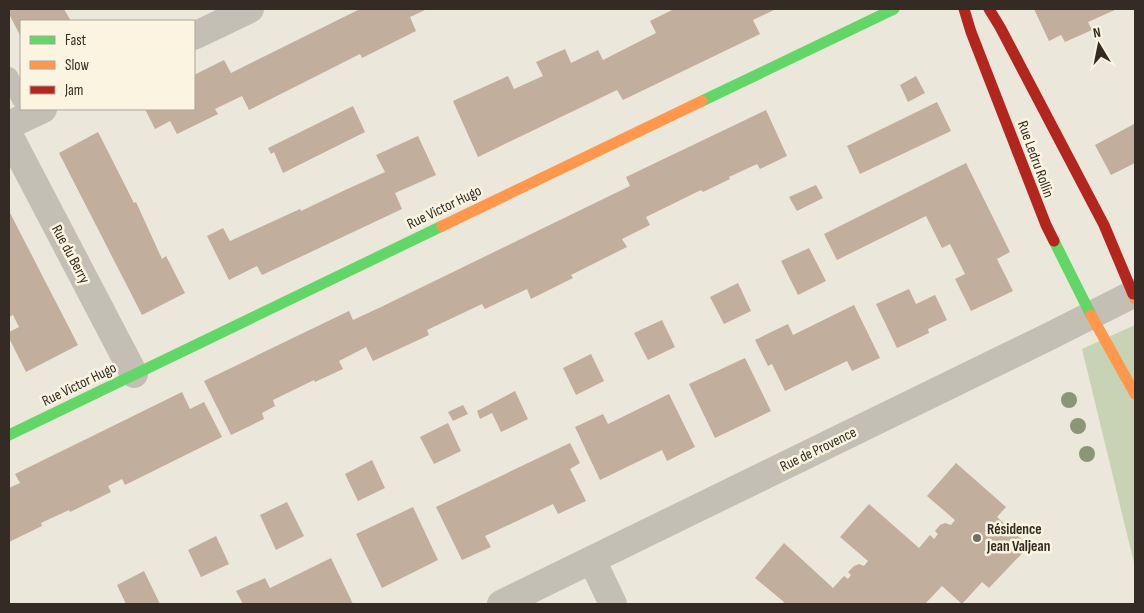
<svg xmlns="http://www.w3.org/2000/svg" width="1144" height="613" font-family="'Sofia Sans Condensed',sans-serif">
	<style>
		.green { fill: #c7d3b4 }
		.building { fill: #c1ae9c }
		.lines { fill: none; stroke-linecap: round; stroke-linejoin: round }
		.lane { stroke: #c4bfb5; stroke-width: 18 }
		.street { stroke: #c4bfb5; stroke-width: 28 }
		.fast { stroke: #63d668; stroke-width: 11 }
		.slow { stroke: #ff974d; stroke-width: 11 }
		.jam { stroke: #b3261e; stroke-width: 11 }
		.tree { fill: #8a9677 }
		.poi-dot { fill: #746d64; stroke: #faf4e1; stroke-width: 2 }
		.labels { text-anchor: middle; stroke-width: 5; stroke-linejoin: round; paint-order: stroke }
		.street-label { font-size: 15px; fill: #342c24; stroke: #faf4e1 }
		.poi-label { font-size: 15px; font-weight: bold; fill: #342c24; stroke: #faf4e1; text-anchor: start }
	</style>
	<rect width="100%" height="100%" fill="#ece7db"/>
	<path class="green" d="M1135 325V567L1082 349Z"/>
	<path class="building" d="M9 9H64L71 21H21V37L9 14Z
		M360 9H427L410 17 416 31 362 58 360 54 249 110 242 96 215 109 218 114 177 134 170 121 155 129 145 109H194V75L224 60 231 73Z
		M674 9H776L753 20 760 34 623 100 617 90 478 157 453 101 508 76 514 89 543 76 536 62 565 49 571 63 598 50 603 60 656 33 650 21Z
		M1034 9H1117L1088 22 1092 30 1065 42 1061 35 1049 41Z
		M916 76 925 93 908 102 900 85Z
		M937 102 951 131 860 174 847 146Z
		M353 106 365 132 283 173 274 152 271 154 268 148Z
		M766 110 787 156 760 169 757 164 729 177 730 179 703 192 701 190 646 217 650 225 622 239 627 247 571 275 573 278 531 299 527 289 485 309 482 304 427 330 429 335 373 361 366 347 339 361 343 369 315 382 314 380 273 400 275 406 262 413 264 419 231 435 204 381 349 311 353 320 381 307 630 186 626 177Z
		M1134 124 1135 163 1111 175 1095 145Z
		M98 132 134 203 136 202 162 259 166 256 185 293 142 315 59 153Z
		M418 136 436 175 395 193 402 209 262 275 257 266 229 280 207 236 223 228 230 241 300 209 301 211 343 191 385 172 376 155Z
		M966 163 1010 252 997 259 1013 291 971 311 955 279 965 274 950 244 942 248 926 216 837 260 824 234Z
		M816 185 823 198 797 211 789 197Z
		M9 211 78 345 26 372 9 338V332L19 327 13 315 9 317Z
		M809 248 826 281 798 295 781 261Z
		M738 283 751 311 724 324 710 297Z
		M909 289 916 304 935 295 947 320 928 329 929 333 897 348 876 304Z
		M854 305 880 358 852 371 847 361 785 391 772 364 768 366 755 340 788 324 793 335Z
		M662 320 675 347 648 360 634 333Z
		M591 354 604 381 576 395 563 368Z
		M745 358 771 411 715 438 689 384Z
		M515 391 528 419 501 432 492 413 480 419 477 411Z
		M182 392 190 409 204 402 222 437 125 485 122 479 108 486 111 492 70 512 69 510 41 523 42 526 9 542V488L20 483 15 474Z
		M669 394 695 447 667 461 662 450 600 480 575 427 603 414 608 424Z
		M463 405 468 414 453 421 448 412Z
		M448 423 461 451 434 464 420 437Z
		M570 443 580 463 570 469 586 501 558 514 553 504 485 536 491 547 462 560 436 507Z
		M372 460 385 488 358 501 345 474Z
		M956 463 1006 507 997 517 1029 546 989 588 982 582 962 604 942 586 925 604H782L784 602 755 578 784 543 833 588 844 576 848 579 851 575 848 572 854 566 859 564 864 566 868 561 840 537 869 504 919 548 930 535 934 539 938 534 935 531 940 525 945 523 951 525 955 520 927 496Z
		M287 502 304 536 276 550 260 515Z
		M413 507 438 560 382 588 356 534Z
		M216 536 229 564 201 577 188 550Z
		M331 558 353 604H243L236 591 265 578 270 588Z
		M144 571 160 604H126L117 585Z"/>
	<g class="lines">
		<path class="lane" d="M9 76 21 100"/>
		<path class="street" d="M194 36 250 9
			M9 125 43 109
			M9 135 134 374
			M592 560 613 604
			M501 604 1048 337 1135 293"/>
		<path class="fast" d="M702 101 894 9
			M1054 241 1091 315
			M9 435 442 226"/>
		<path class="slow" d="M442 226 702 101
			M1133 294 1135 299
			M1091 315 1135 394"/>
		<path class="jam" d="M964 9 971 32 1046 225 1054 241
			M989 9 1000 27 1104 225 1133 294"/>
	</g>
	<g class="tree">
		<circle cx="1069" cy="400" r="8"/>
		<circle cx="1078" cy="426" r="8"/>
		<circle cx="1087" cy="454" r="8"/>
	</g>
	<circle class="poi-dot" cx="977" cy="538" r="5"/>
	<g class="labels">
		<g class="street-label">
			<text transform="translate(1036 159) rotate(70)" y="5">Rue Ledru Rollin</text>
			<text transform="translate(444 207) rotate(-26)" y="5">Rue Victor Hugo</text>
			<text transform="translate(71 254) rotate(62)" y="5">Rue du Berry</text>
			<text transform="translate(79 384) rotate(-26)" y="5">Rue Victor Hugo</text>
			<text transform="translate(818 449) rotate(-26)" y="5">Rue de Provence</text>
		</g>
		<g class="poi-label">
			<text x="987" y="534">Résidence<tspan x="987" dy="17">Jean Valjean</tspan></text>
		</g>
	</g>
	<rect width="1144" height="613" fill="none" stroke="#342c24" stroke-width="20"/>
	<rect x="20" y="20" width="175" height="90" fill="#faf4e1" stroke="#aba495"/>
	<rect x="30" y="36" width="25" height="8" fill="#63d668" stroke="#aba495"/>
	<text x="65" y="45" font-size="15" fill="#342c24">Fast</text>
	<rect x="30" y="61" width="25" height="8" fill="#ff974d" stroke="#aba495"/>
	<text x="65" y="70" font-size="15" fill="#342c24">Slow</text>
	<rect x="30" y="86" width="25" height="8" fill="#b3261e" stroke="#aba495"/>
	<text x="65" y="95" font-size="15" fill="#342c24">Jam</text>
	<g transform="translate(1099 45) rotate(350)" stroke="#faf4e1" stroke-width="4" paint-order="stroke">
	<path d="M0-4L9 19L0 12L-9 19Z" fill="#342c24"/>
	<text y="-8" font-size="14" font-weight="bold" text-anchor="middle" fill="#342c24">N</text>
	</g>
</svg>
